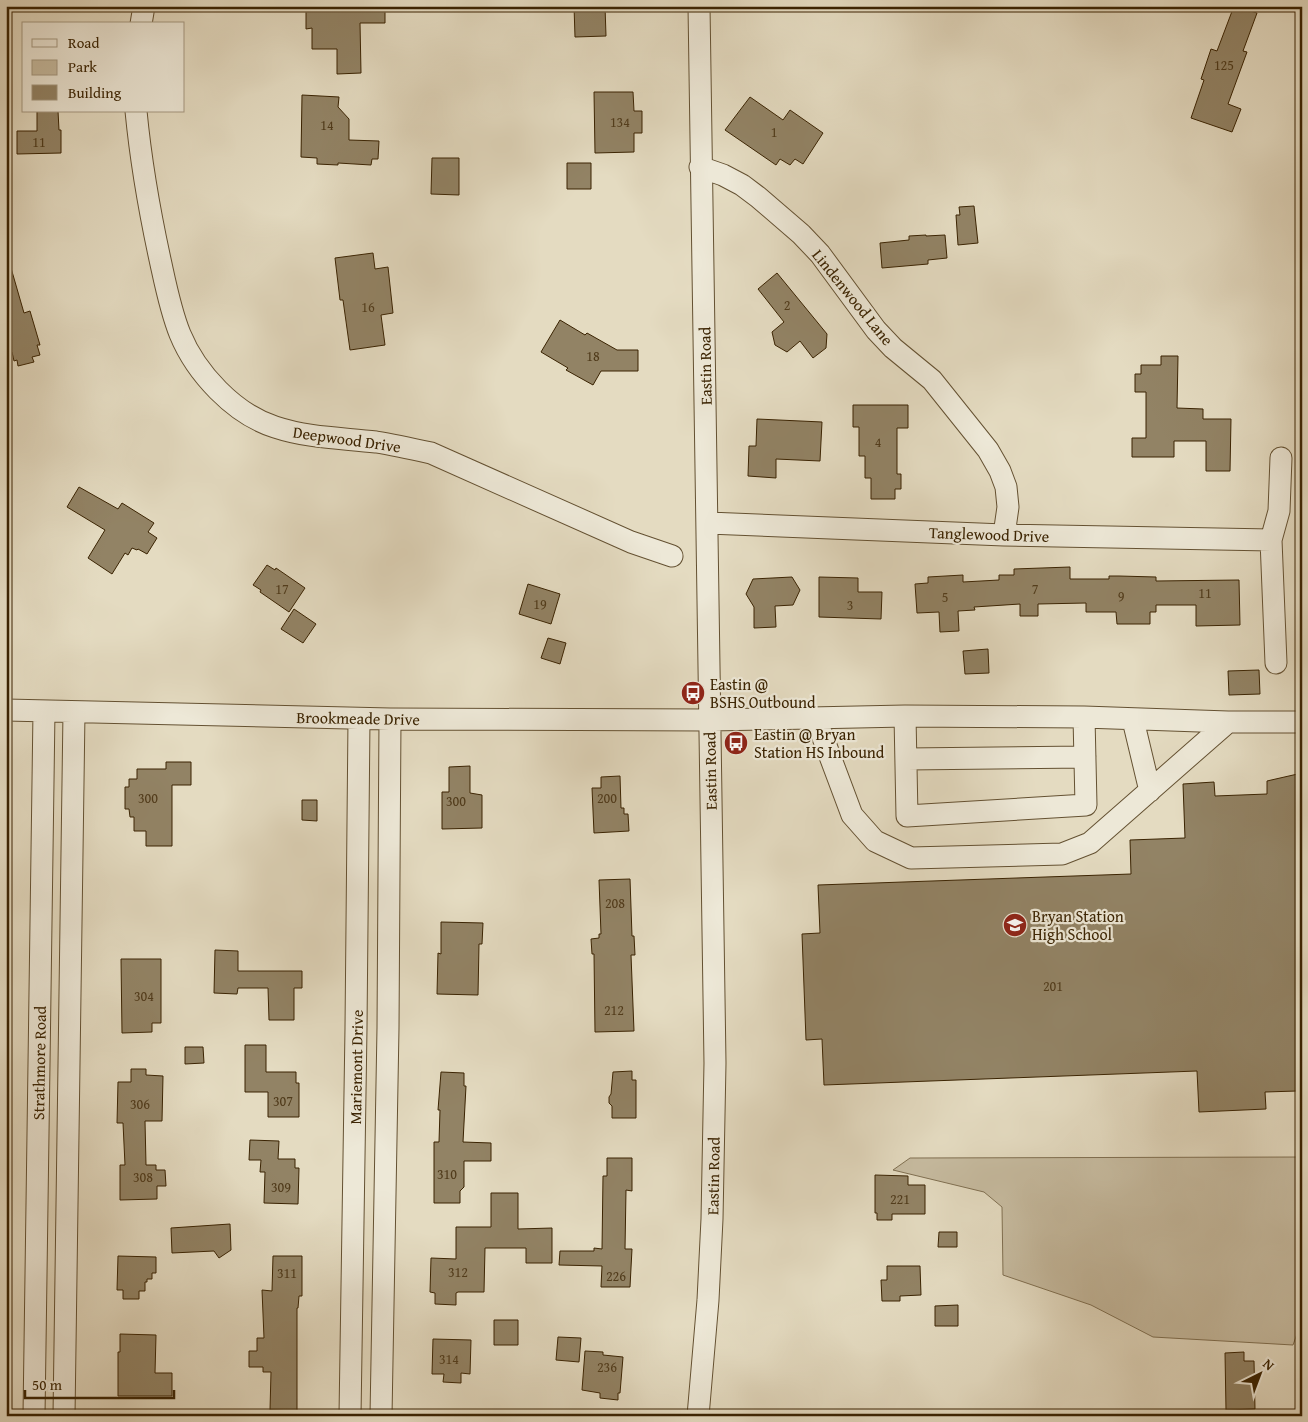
<svg xmlns="http://www.w3.org/2000/svg" width="1308" height="1422" font-family="'Gentium Book Plus',serif">
	<style>
		.green { fill: #c7bca1; stroke: #807052 }
		.building { fill: #928365; stroke: #3a2302 }
		.lines { fill: none; stroke-linecap: round; stroke-linejoin: round }
		.minor-casing { stroke: #645132; stroke-width: 23 }
		.minor { stroke: #ede8d7; stroke-width: 21 }
		.labels { text-anchor: middle; stroke-width: 4.5; stroke-linejoin: round; paint-order: stroke }
		.number-label { font-size: 14px; fill: #503b1b }
		.street-label { font-size: 16px; fill: #3a2302; stroke: #ede8d7 }
		.poi-label { font-size: 16px; fill: #3a2302; stroke: #ede8d7; text-anchor: start }
	</style>
	<rect width="100%" height="100%" fill="#e4dbc1"/>
	<filter id="stains"><feTurbulence type="fractalNoise" baseFrequency=".004" numOctaves="4"/><feColorMatrix values="0 0 0 0 .2 0 0 0 0 .09 0 0 0 0 .02 0 0 0 .5 -.17"/></filter>
	<radialGradient id="worn" r=".72"><stop offset=".6" stop-color="#630" stop-opacity="0"/><stop offset="1" stop-color="#630" stop-opacity=".3"/></radialGradient>
	<path class="green" d="M1302 1157V1320L1293 1345 1153 1337 1091 1305 1003 1275 1002 1207 984 1192 893 1170 910 1158Z"/>
	<path class="building" d="M306 6H385V23H360L361 73 337 74V49H312V28L306 29Z
		M574 6H605L606 36 575 37Z
		M1234 6 1257 13 1243 51 1247 52 1228 104 1241 109 1232 132 1191 118 1204 80 1201 79 1211 49 1217 51Z
		M594 92H633L634 111H642V133H634V152L595 153Z
		M302 95 339 97 338 107 349 119V140L379 141 378 159H372L371 165 338 163V165L317 164V158L301 157Z
		M750 97 783 120 790 110 823 133 803 164 795 159 790 165 780 159 776 165 725 130Z
		M37 111H58L59 130H61V153L17 154V131H37Z
		M432 158H459V195L431 194Z
		M567 163H591V189H567Z
		M974 206 978 243 958 245 956 215H960L959 207Z
		M926 235V236L945 235 947 258 928 260V264L882 268 880 243 909 240V236Z
		M373 253 375 269 388 267 393 313 381 315 385 345 350 350 343 300H340L335 258Z
		M11 268 24 313 30 311 40 345H37L40 355 32 357 34 362 18 366 17 360 14 361 12 352 6 353V269Z
		M777 273 827 334 826 348 813 358 800 341 787 352 775 345 772 332 784 322 758 289Z
		M560 320 585 335 587 333 617 350H638V371H601L593 385 566 370 568 368 541 352Z
		M1161 356H1178L1177 408 1203 409V419H1231L1230 471H1206V441H1174V457H1132V438H1146V392H1135V374H1141V365H1161Z
		M853 405H908V428H897V474H901V489H895V499H871V478H865V456H859V427H853Z
		M757 419 822 422 820 461 776 459V478L748 476 749 446H756Z
		M79 487 118 509 122 503 154 523 148 532 157 538 147 554 138 549 137 550 132 548 128 555 125 553 112 574 88 558 105 530 67 507Z
		M267 565 275 570 276 568 305 588 289 612 260 592 261 590 253 585Z
		M1070 567V579H1109V576H1119L1156 577V581L1239 580 1240 625 1196 626V605H1156V612H1150V624H1117L1116 612H1086V603L1038 604V616H1020V604L974 607 975 610 958 611 959 631 940 632 939 612 917 613 915 584 928 583V577L963 575V582L999 580V575H1014V569Z
		M792 577 800 590 793 605 775 606 776 627 754 628V607L746 594 753 579Z
		M819 577 858 578V592H882L881 619 819 617Z
		M528 584 560 594 551 624 519 614Z
		M294 609 316 624 303 643 281 629Z
		M548 638 566 643 560 664 541 658Z
		M988 649 989 673 965 674 963 651Z
		M1259 670 1260 694 1229 695 1228 671Z
		M166 762H191V785H172V846H146V831H134V817H130L129 809H125V787H129V779H137V769H166Z
		M470 766V793L482 795V828L442 829V792H449V767Z
		M1302 773V1080H1297V1091L1265 1092 1266 1109 1199 1112 1197 1071 824 1085 822 1039 806 1040 802 934 820 933 818 885 1131 874 1130 840 1185 838 1183 784 1214 782 1215 796 1267 794V781Z
		M620 776 621 808H624V814H628L629 831 594 833 592 788H601V777Z
		M302 800H317V821L302 820Z
		M630 879 632 936H634L635 955H631L634 1031 595 1032 594 954H592L591 939 599 938V934H601L599 880Z
		M441 922 483 923 482 944H479L478 995 437 994 438 953 441 954Z
		M215 950 238 951V971H302V988H294V1020H269L268 988H238L237 994 214 993Z
		M121 959H161V1023H152V1032L122 1033Z
		M245 1045H266V1072H296V1083H299V1117H268V1092H245Z
		M185 1047H203L204 1063 185 1064Z
		M131 1069H146V1075L163 1076 162 1121H145L146 1165H156V1170H165L166 1186H157V1199L120 1200V1165H125L123 1123H117L118 1082H131Z
		M632 1071V1080H636V1118H612V1106L609 1103V1097L611 1094 613 1072Z
		M441 1072 464 1073V1086H466L463 1142 491 1143V1161H464V1187L460 1191V1203H434V1142H439L440 1110H438Z
		M250 1140 279 1141 278 1159H295V1168H299L298 1204 264 1203 265 1172H260L261 1160H249Z
		M607 1158H632V1191L626 1190 625 1249H632L630 1287H601L602 1266 559 1265 560 1251H594V1248L602 1249 603 1176H607Z
		M875 1175 908 1176V1185H925V1214H892V1220H877V1213H875Z
		M491 1193H518V1229L552 1228V1263H526V1248H485L484 1292H458L456 1293V1305L435 1304V1293L430 1292 431 1258 456 1259V1227H491Z
		M230 1224 231 1250 219 1258 214 1251 172 1253 171 1228Z
		M939 1232H957V1247H938Z
		M118 1256 156 1257V1273H152V1279H147V1282H145V1291H139V1299H123V1290H117Z
		M273 1256H302V1296H299L298 1308H297V1411L270 1410 271 1372H263V1367H249V1351H257V1338H264L262 1290 272 1291Z
		M887 1266H920L921 1295 900 1296V1301H882L881 1280H887Z
		M958 1305V1326H935V1306Z
		M494 1320H518V1345H494Z
		M120 1334 156 1335 155 1373H172V1396H118V1352H120Z
		M558 1337 581 1338 579 1362 556 1360Z
		M433 1339 471 1340 470 1374 461 1373V1383L443 1382 444 1374H432Z
		M585 1351 603 1352V1355L623 1357 620 1393H618V1400L600 1398V1393L582 1390Z
		M1244 1352V1361H1254L1255 1409 1226 1410 1225 1353Z"/>
	<g class="lines">
		<g class="minor-casing">
			<path id="minor" d="M141 24 144 6
				M136 111C141 163 150 214 161 264 166 287 171 312 180 334 196 373 234 414 275 427 308 438 341 438 376 442 395 445 413 449 431 453L631 542 672 556
				M700 167 723 175 742 185 758 197 801 234 820 254 876 330 893 348 932 380 988 450 1000 471 1006 487 1008 507 1004 535
				M708 523 1004 535 1271 540
				M1276 663 1271 540 1279 511 1281 458
				M6 710 390 719 710 720 905 716 1084 717 1228 722H1302
				M905 716 907 816 1086 805 1084 717
				M816 719 852 815 875 841 911 858 1062 854 1090 843 1228 722
				M1133 720 1150 791
				M907 759 1085 757
				M34 1416 44 711
				M64 1416 74 712
				M350 1416 356 1028 359 719
				M381 1416 388 1028 390 719
				M698 1416 708 1300 712 1219 715 1063 699 6"/>
		</g>
		<use href="#minor" class="minor"/>
	</g>
	<defs>
		<g id="bus-disc" transform="scale(1.25)"><circle r="9.5" fill="#8f2418" stroke="#ede8d7"/><path d="M-5-6H5V4H4V6H2V4H-2V6H-4V4H-5ZM-3.5-4V0h7V-4ZM-3.5 1.2v1.5H-2V1.2ZM2 1.2v1.5H3.5V1.2Z" fill="#fff"/></g>
		<g id="school-disc" transform="scale(1.25)"><circle r="9.5" fill="#8f2418" stroke="#ede8d7"/><path d="M0-5L7-2L0 1L-7-2ZM-4 1L0 2.5L4 1V4Q0 6-4 4Z" fill="#fff"/></g>
	</defs>
	<g fill-rule="evenodd">
		<use href="#bus-disc" x="693" y="693"/>
		<use href="#bus-disc" x="736" y="743"/>
		<use href="#school-disc" x="1015" y="925"/>
	</g>
	<g class="labels">
		<g class="number-label">
			<text x="1224" y="70">125</text>
			<text x="620" y="127">134</text>
			<text x="327" y="130">14</text>
			<text x="774" y="137">1</text>
			<text x="39" y="147">11</text>
			<text x="787" y="310">2</text>
			<text x="368" y="312">16</text>
			<text x="593" y="361">18</text>
			<text x="878" y="447">4</text>
			<text x="282" y="594">17</text>
			<text x="1035" y="594">7</text>
			<text x="1205" y="598">11</text>
			<text x="1121" y="601">9</text>
			<text x="945" y="602">5</text>
			<text x="540" y="609">19</text>
			<text x="850" y="610">3</text>
			<text x="148" y="803">300</text>
			<text x="607" y="803">200</text>
			<text x="456" y="806">300</text>
			<text x="615" y="908">208</text>
			<text x="1053" y="991">201</text>
			<text x="144" y="1001">304</text>
			<text x="614" y="1015">212</text>
			<text x="283" y="1106">307</text>
			<text x="140" y="1109">306</text>
			<text x="447" y="1179">310</text>
			<text x="143" y="1182">308</text>
			<text x="281" y="1192">309</text>
			<text x="900" y="1204">221</text>
			<text x="458" y="1277">312</text>
			<text x="287" y="1278">311</text>
			<text x="616" y="1281">226</text>
			<text x="449" y="1364">314</text>
			<text x="607" y="1372">236</text>
		</g>
		<g class="street-label">
			<text transform="translate(853 297) rotate(51)" y="6">Lindenwood Lane</text>
			<text transform="translate(705 366) rotate(-91)" y="6">Eastin Road</text>
			<text transform="translate(347 439) rotate(8)" y="6">Deepwood Drive</text>
			<text transform="translate(989 534) rotate(2)" y="6">Tanglewood Drive</text>
			<text transform="translate(358 718) rotate(1)" y="6">Brookmeade Drive</text>
			<text transform="translate(710 771) rotate(-91)" y="6">Eastin Road</text>
			<text transform="translate(39 1063) rotate(-89)" y="6">Strathmore Road</text>
			<text transform="translate(356 1067) rotate(-89)" y="6">Mariemont Drive</text>
			<text transform="translate(713 1176) rotate(-89)" y="6">Eastin Road</text>
		</g>
		<g class="poi-label">
			<text x="710" y="690">Eastin @<tspan x="710" dy="18">BSHS Outbound</tspan></text>
			<text x="754" y="740">Eastin @ Bryan<tspan x="754" dy="18">Station HS Inbound</tspan></text>
			<text x="1032" y="922">Bryan Station<tspan x="1032" dy="18">High School</tspan></text>
		</g>
	</g>
	<rect width="1308" height="1422" fill="none" stroke="#e4dbc1" stroke-width="25"/>
	<rect x="8" y="8" width="1293" height="1407" fill="none" stroke="#3a2302" stroke-width="2.5"/>
	<rect x="12" y="12" width="1283" height="1397" fill="none" stroke="#3a2302"/>
	<rect x="22" y="22" width="162" height="90" fill="#ede8d7" stroke="#a59982"/>
	<rect x="32" y="39" width="25" height="8" fill="#ede8d7" stroke="#a59982"/>
	<text x="68" y="48" font-size="15" fill="#3a2302">Road</text>
	<rect x="32" y="60" width="25" height="15" fill="#c7bca1" stroke="#a59982"/>
	<text x="68" y="72" font-size="15" fill="#3a2302">Park</text>
	<rect x="32" y="85" width="25" height="15" fill="#928365" stroke="#a59982"/>
	<text x="68" y="98" font-size="15" fill="#3a2302">Building</text>
	<g transform="translate(1260 1374) rotate(42)" stroke="#ede8d7" stroke-width="4" paint-order="stroke">
	<path d="M0-4L9 19L0 12L-9 19Z" fill="#3a2302"/>
	<text y="-8" font-size="14" font-weight="bold" text-anchor="middle" fill="#3a2302">N</text>
	</g>
	<path d="M25 1390v8h149v-8" fill="none" stroke="#3a2302" stroke-width="2.5"/>
	<text x="32" y="1390" font-size="15" fill="#3a2302" stroke="#ede8d7" stroke-width="4" paint-order="stroke">50 m</text>
	<rect width="100%" height="100%" filter="url(#stains)"/>
	<rect width="100%" height="100%" fill="url(#worn)"/>
</svg>
